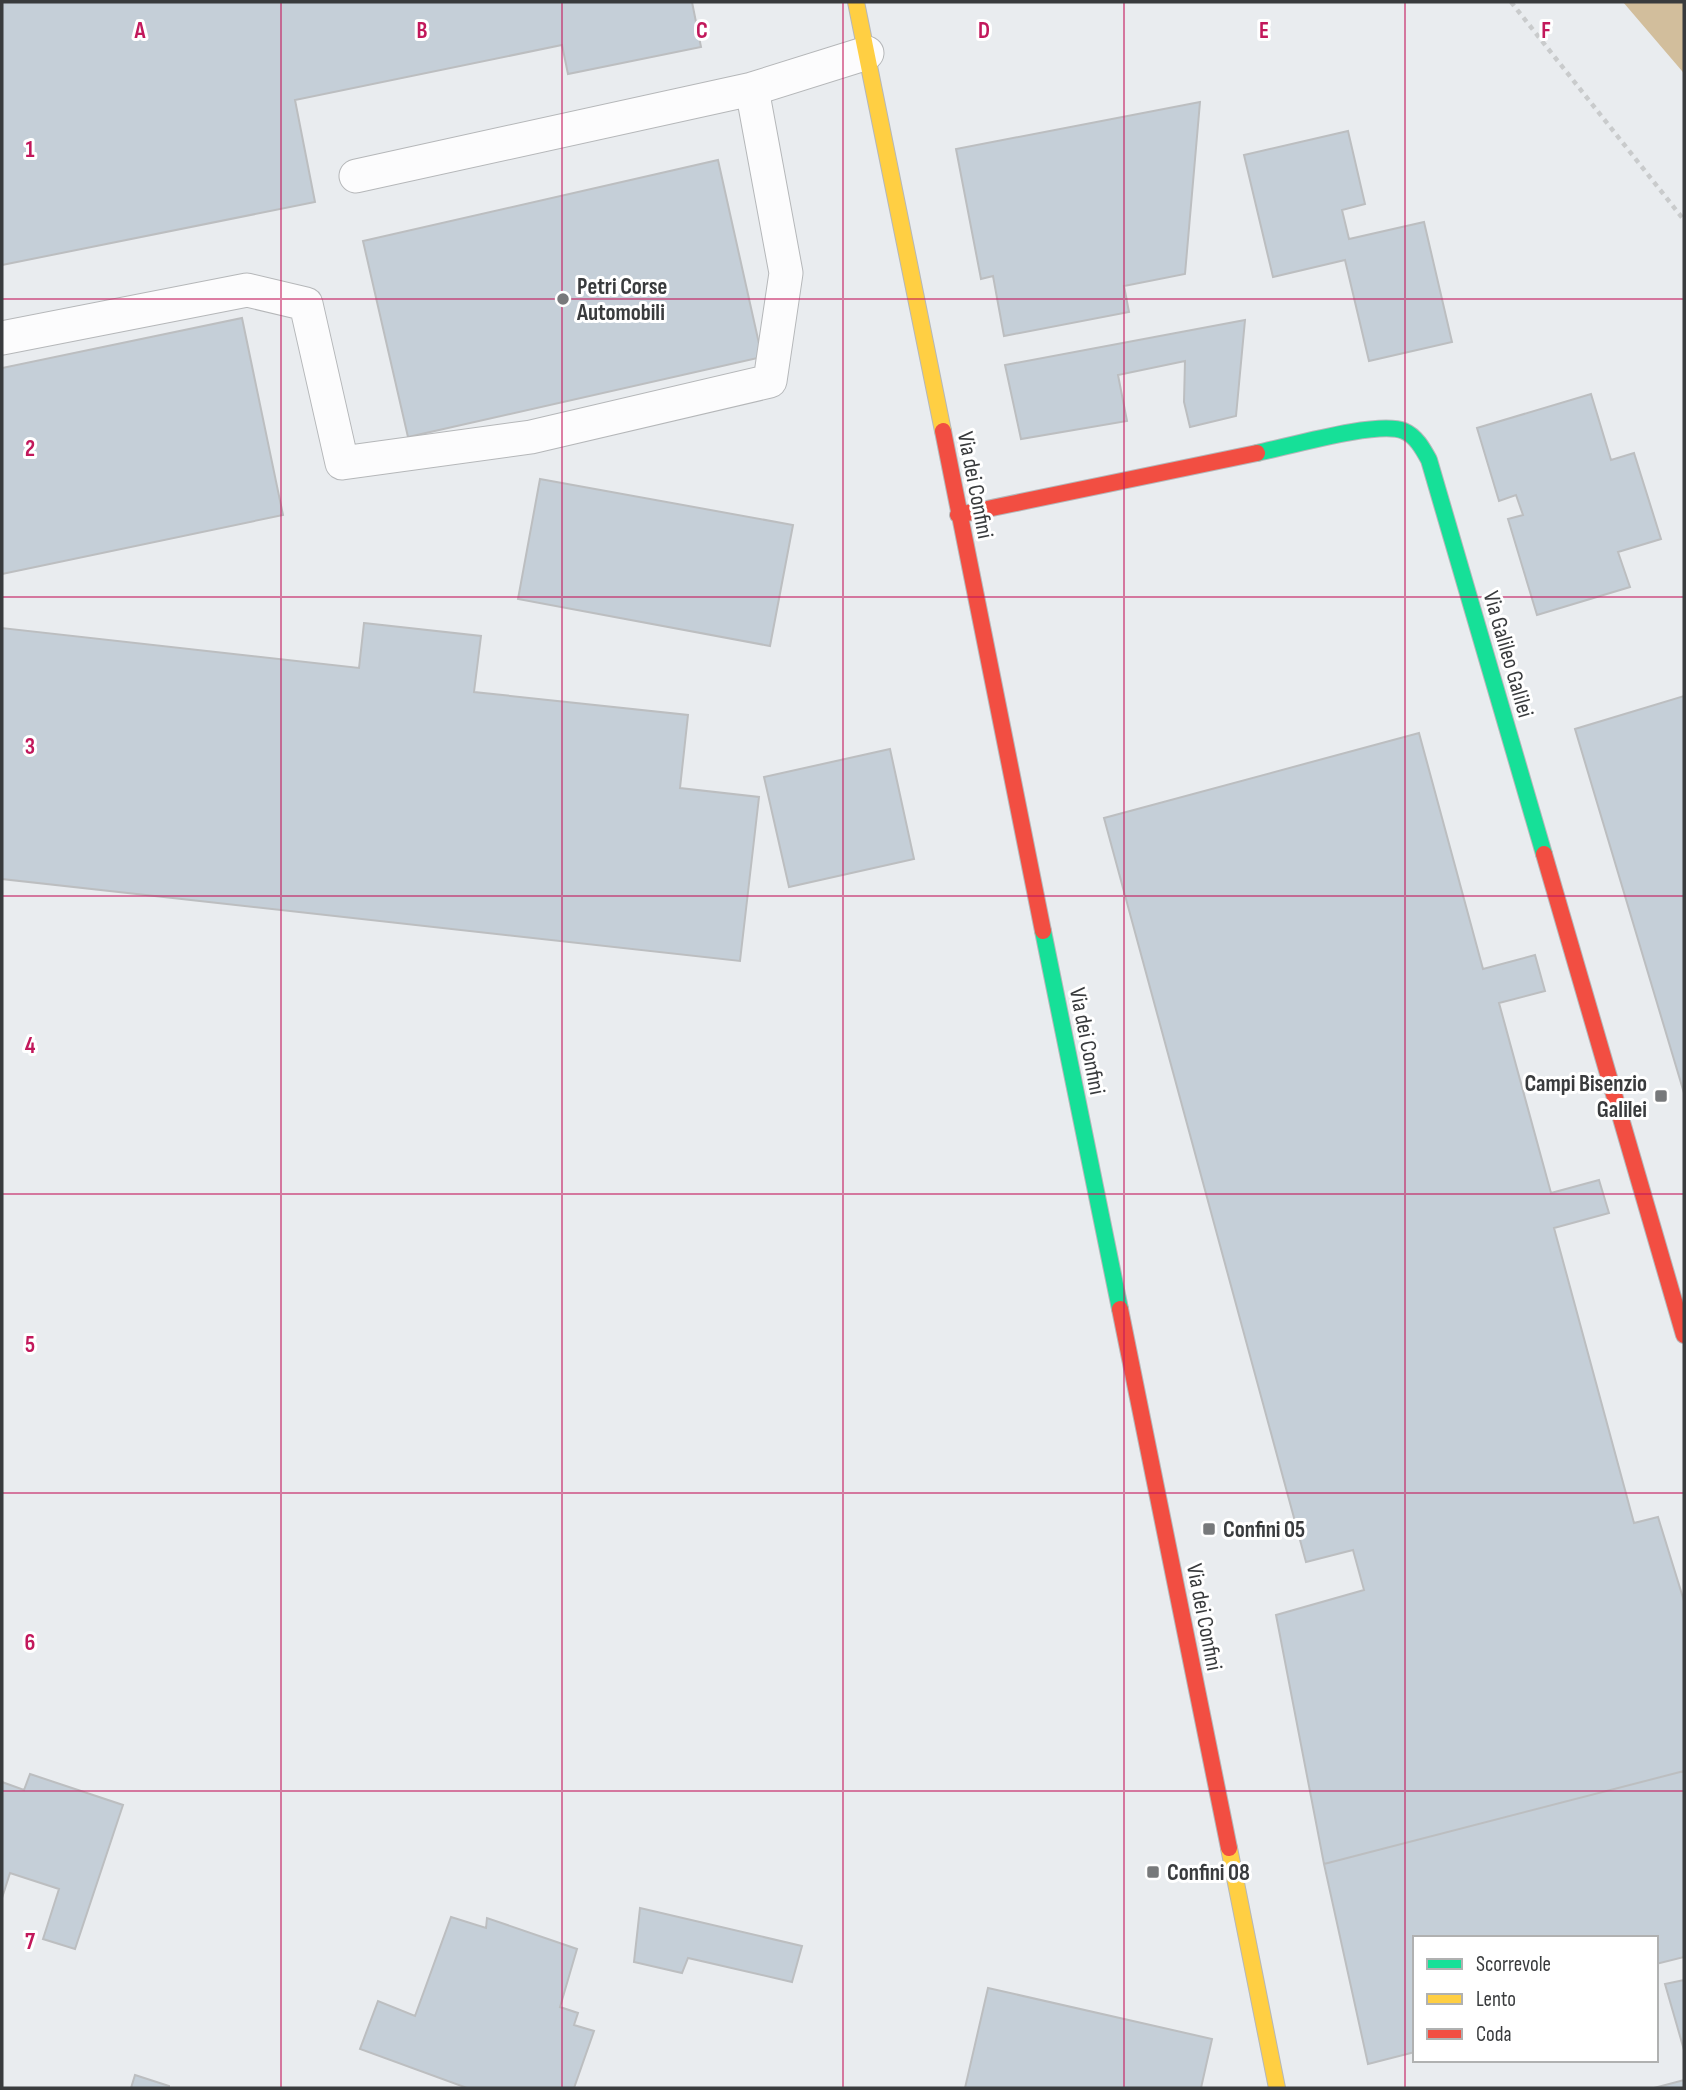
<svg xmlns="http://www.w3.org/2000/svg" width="1686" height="2090" font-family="'Sofia Sans Condensed',sans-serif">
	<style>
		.water { fill: #d2be9c }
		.building { fill: #c5cfd8; stroke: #bcbec0; stroke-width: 2 }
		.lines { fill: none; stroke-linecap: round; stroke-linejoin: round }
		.lane-casing { stroke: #b5b7b9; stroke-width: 35 }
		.fast-casing { stroke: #b5b7b9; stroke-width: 18 }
		.slow-casing { stroke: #b5b7b9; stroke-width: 18 }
		.jam-casing { stroke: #b5b7b9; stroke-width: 18 }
		.path { stroke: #c9cbcc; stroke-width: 4.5; stroke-dasharray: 5 5; stroke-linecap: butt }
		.lane { stroke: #fcfcfd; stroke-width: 33 }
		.fast { stroke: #16e098; stroke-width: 16 }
		.slow { stroke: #ffcf43; stroke-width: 16 }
		.jam { stroke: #f24e42; stroke-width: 16 }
		.grid { fill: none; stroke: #c2185b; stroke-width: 2; stroke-opacity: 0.55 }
		.poi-dot { fill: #77797b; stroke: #fff; stroke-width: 2.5 }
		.labels { text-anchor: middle; stroke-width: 6; stroke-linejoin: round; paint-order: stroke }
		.poi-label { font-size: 23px; font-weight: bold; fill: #393b3d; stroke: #fff; text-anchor: start }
		.street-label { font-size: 23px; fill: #393b3d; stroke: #fff }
		.grid-label { font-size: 23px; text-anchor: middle; font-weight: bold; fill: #c2185b; stroke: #fff; stroke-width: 6; stroke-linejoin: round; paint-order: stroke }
	</style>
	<rect width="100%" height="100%" fill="#e9ecef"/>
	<path class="water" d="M1623 2H1684V74L1682 71Z"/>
	<path class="building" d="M2 2H692L701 47 568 74 562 45 295 100 315 202 2 265Z
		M1200 102 1185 274 1124 286 1129 312 1004 336 993 276 981 279 956 149Z
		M1348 131 1365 204 1342 210 1349 239 1424 222 1452 342 1369 361 1345 260 1273 277 1244 155Z
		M718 160 762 357 408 437 363 241Z
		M242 318 283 515 2 574V368Z
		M1245 320 1236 416 1190 427 1184 402 1185 361 1118 375 1127 421 1021 439 1005 365Z
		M1591 394 1611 460 1634 453 1661 539 1618 552 1630 587 1537 615 1508 519 1523 515 1516 495 1499 501 1477 428Z
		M540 479 793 525 770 646 518 599Z
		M364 623 481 636 474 692 688 715 680 788 759 797 740 961 2 879V628L359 668Z
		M1684 696V1093L1575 729Z
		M1419 733 1483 969 1535 955 1545 991 1499 1003 1551 1193 1599 1180 1609 1213 1554 1228 1634 1523 1658 1517 1684 1601V1771L1324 1864 1276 1615 1364 1590 1353 1550 1306 1562 1104 818Z
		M890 749 914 859 789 887 764 777Z
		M1684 1771V1957L1656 1964V1938H1415V2052L1368 2064 1324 1864Z
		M30 1774 123 1805 75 1949 43 1939 59 1889 10 1873 2 1898V1782L24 1790Z
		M640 1908 802 1946 792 1982 688 1958 682 1973 634 1962Z
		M451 1917 486 1928 487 1918 577 1949 560 2007 578 2013 574 2025 594 2031 574 2088H467L360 2049 378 2001 415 2016Z
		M1684 1980V2050L1665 1984Z
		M988 1988 1212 2039 1201 2088H965Z
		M135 2075 169 2086V2088H131Z
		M1684 2080V2088H1654Z"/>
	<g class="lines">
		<g class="lane-casing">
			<path id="lane" d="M356 176 752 89
				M2 338 247 290 306 304 342 463 531 437 770 381 786 273 752 89 867 53"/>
		</g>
		<g class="fast-casing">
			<path id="fast" d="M1257 453C1287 447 1378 420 1404 431 1416 436 1423 449 1429 460L1544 854
				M1043 931 1120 1309"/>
		</g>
		<g class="slow-casing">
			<path id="slow" d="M856 2 943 431
				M1229 1848 1277 2088"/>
		</g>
		<g class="jam-casing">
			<path id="jam" d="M943 431 1043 931
				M958 515 1257 453
				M1544 854 1684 1335
				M1120 1309 1229 1848"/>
		</g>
		<path class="path" d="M1511 2 1684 220"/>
		<use href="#lane" class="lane"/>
		<use href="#fast" class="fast"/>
		<use href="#slow" class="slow"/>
		<use href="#jam" class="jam"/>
	</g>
	<path class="grid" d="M281 2V2088M562 2V2088M843 2V2088M1124 2V2088M1405 2V2088M2 299H1684M2 597H1684M2 896H1684M2 1194H1684M2 1493H1684M2 1791H1684"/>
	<g class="poi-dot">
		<circle cx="563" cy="299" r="7"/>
		<rect x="1654" y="1089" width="14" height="14" rx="3.5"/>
		<rect x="1202" y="1522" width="14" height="14" rx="3.5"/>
		<rect x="1146" y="1865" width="14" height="14" rx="3.5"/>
	</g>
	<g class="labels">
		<g class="poi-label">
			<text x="577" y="294">Petri Corse<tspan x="577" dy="26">Automobili</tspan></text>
			<text x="1647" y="1091" text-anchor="end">Campi Bisenzio<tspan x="1647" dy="26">Galilei</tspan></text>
			<text x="1223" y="1537">Confini 05</text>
			<text x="1167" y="1880">Confini 08</text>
		</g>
		<g class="street-label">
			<text transform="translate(976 485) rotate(79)" y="8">Via dei Confini</text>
			<text transform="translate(1509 654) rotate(74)" y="8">Via Galileo Galilei</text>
			<text transform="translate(1088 1041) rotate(79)" y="8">Via dei Confini</text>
			<text transform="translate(1205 1617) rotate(79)" y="8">Via dei Confini</text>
		</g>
	</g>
	<g class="grid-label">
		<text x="140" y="38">A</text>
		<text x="422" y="38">B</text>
		<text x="702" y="38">C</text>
		<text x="984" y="38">D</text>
		<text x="1264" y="38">E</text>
		<text x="1546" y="38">F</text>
		<text x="30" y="157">1</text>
		<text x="30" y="456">2</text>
		<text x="30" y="754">3</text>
		<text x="30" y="1053">4</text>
		<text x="30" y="1352">5</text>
		<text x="30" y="1650">6</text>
		<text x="30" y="1949">7</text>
	</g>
	<rect width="1686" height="2090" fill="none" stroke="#393b3d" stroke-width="7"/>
	<rect x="1413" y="1936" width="245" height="126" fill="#ffffff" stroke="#b0b1b1" stroke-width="2"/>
	<rect x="1427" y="1959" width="35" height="10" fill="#16e098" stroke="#b0b1b1" stroke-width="2"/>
	<text x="1476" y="1971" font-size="21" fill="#393b3d">Scorrevole</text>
	<rect x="1427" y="1994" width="35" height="10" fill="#ffcf43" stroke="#b0b1b1" stroke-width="2"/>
	<text x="1476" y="2006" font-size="21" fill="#393b3d">Lento</text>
	<rect x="1427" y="2029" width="35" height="10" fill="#f24e42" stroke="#b0b1b1" stroke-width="2"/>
	<text x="1476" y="2041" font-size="21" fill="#393b3d">Coda</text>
</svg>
